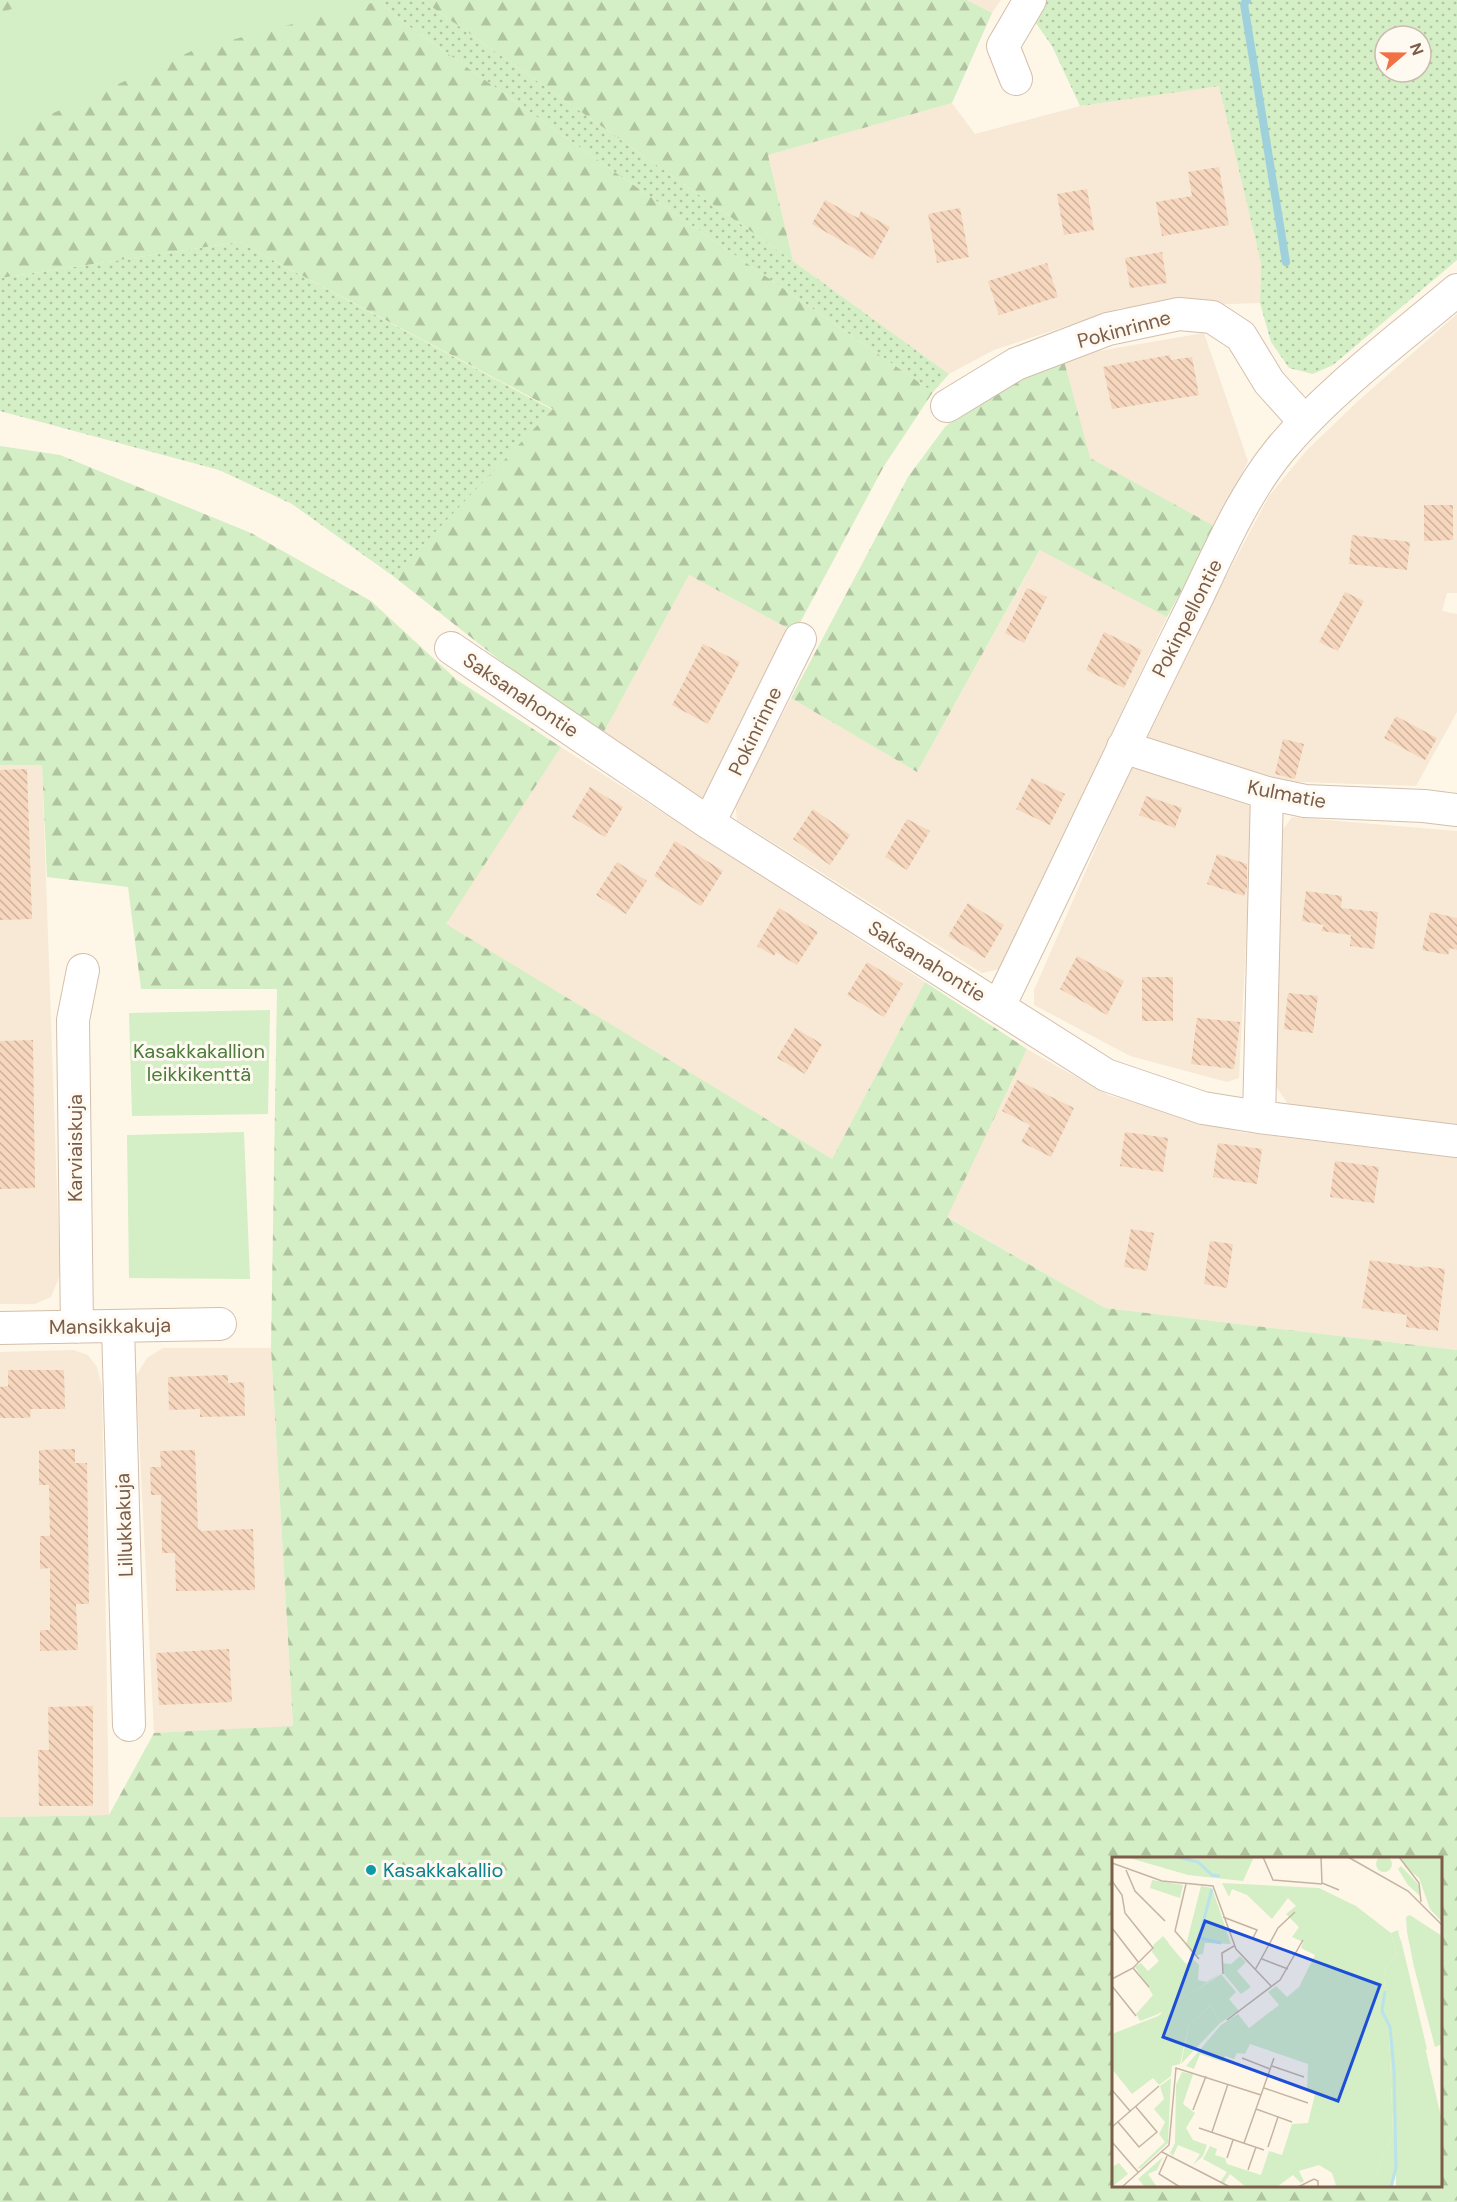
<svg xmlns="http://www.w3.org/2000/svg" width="1457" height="2202" font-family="'DM Sans',sans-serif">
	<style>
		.residential { fill: #f7e9d6 }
		.grass { fill: url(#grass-dots); fill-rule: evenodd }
		.forest { fill: url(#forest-firs); fill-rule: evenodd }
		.green { fill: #d4eec5 }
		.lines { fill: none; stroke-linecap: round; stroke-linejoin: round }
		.stream { stroke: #9fd1dd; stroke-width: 8 }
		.building { fill: url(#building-back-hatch) }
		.minor-casing { stroke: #d3bfac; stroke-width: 34 }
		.minor { stroke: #fff; stroke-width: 32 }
		.culture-dot { fill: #0f9aa8; stroke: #fffaf1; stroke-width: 2 }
		.labels { text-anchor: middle; stroke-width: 6; stroke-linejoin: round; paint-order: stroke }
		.street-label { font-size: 20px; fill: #7c5d49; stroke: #fffaf1 }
		.park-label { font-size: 20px; fill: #4d7c3c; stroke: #fffaf1 }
		.culture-label { font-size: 20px; fill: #0d838f; stroke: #fffaf1; text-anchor: start }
		.inset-river { fill: none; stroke: #bae2ea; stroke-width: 3 }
		.inset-road { fill: none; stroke: #c6b4a3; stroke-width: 1.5 }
		.view { fill: #1d4ed8; fill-opacity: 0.15; stroke: #1d4ed8; stroke-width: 3 }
		.inset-edge { fill: none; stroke: #7c5d49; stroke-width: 3 }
	</style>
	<defs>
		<pattern id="grass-dots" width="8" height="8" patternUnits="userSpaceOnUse" patternTransform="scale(1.5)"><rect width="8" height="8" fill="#d4eec5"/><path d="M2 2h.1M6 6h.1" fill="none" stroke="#b1c4a2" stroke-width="1.8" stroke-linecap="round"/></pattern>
		<pattern id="forest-firs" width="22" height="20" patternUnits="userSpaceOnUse" patternTransform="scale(1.5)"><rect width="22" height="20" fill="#d4eec5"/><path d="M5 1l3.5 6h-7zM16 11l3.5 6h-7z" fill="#b1c4a2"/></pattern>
		<pattern id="building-back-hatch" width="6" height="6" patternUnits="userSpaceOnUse" patternTransform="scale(1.5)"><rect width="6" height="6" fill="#f6d6bd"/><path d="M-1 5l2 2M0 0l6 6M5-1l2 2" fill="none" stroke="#ccb19c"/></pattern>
	</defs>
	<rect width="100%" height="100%" fill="#fef7e8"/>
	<path class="residential" d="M967 0H1001L992 13Z
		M1219 85 1261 263 1260 303 1121 308 994 350 949 374 793 261 768 155 952 103 975 134 1080 106Z
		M1457 314V593H1447L1442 611 1457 614V712L1416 786 1270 781 1140 738 1269 496 1307 450 1357 402Z
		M1204 333 1248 461 1216 527 1089 458 1063 357Z
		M1041 549 1167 617 1000 969 982 973 737 820 735 803 791 698 917 772Z
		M689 575 795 632 704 802 600 739Z
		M561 747 925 982 832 1159 445 924Z
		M0 765H42L60 1275 51 1297 35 1304H0Z
		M1131 767 1253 807 1239 1078 1227 1082 1130 1056 1034 1005V990Z
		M1292 817 1457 831V1128L1288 1104 1272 1081 1281 832Z
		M1027 1049 1108 1095 1240 1132 1457 1158V1350L1105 1308 946 1216Z
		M163 1348H271L293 1727 154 1733 136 1376 147 1358Z
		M74 1350 88 1355 97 1367 102 1387 109 1815 0 1817V1352Z"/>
	<path class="grass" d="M378 0H422L793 261 949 374 933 392 619 175 403 22Z
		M1042 0H1457V260L1333 365 1313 374 1289 368 1271 342 1260 303 1261 263 1219 86 1080 106 1052 46 1031 16ZM1385 36H1421V72H1385Z
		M239 242 553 410 393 576 292 504 219 470 0 411V278Z"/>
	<path class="forest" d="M0 0H378L403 22 619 175 933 392 884 466 795 632 689 575 600 739 393 576 553 409 239 242 0 278Z
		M422 0H967L992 13 952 103 768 155 793 261Z
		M1063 357 1090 458 1216 527 1167 617 1040 550 917 772 791 698 908 477 945 427 986 394Z
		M0 446 60 455 251 533 371 601 457 680 561 747 446 924 832 1159 925 982 1027 1049 947 1217 1105 1308 1457 1350V2202H0V1817L109 1815 154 1733 293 1726 271 1348 277 989H141L128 887 47 877 42 765H0ZM1114 1858H1440V2186H1114Z"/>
	<path class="green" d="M37 0H383L194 50 0 137V13Z
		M270 1010 268 1114 132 1116 129 1013Z
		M244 1132 250 1279 129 1278 127 1135Z"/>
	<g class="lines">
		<path class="stream" d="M1247 0 1244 4 1286 262"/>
	</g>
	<path class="building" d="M1219 167 1229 225 1162 236 1156 202 1192 196 1188 172Z
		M1087 189 1094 230 1064 235 1057 194Z
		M825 200 858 218 861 211 890 227 873 259 812 224Z
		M960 208 969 257 937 263 928 214Z
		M1162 252 1167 283 1130 288 1125 258Z
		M1047 263 1058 297 999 315 988 281Z
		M1170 355 1171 360 1192 357 1199 395 1112 409 1103 367Z
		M1424 505H1453V540L1424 541Z
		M1352 535 1410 542 1407 570 1349 564Z
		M1027 588 1047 597 1024 643 1005 633Z
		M1345 592 1364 601 1338 651 1319 642Z
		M1104 632 1142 650 1124 688 1086 670Z
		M703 644 740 662 708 724 672 705Z
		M1396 716 1437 738 1425 760 1384 738Z
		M1283 739 1304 744 1295 779 1275 774Z
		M27 769 32 919 0 920V770Z
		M1032 778 1065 794 1050 825 1016 809Z
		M590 787 623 807 605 837 572 817Z
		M1146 796 1182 808 1175 828 1139 815Z
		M813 809 850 835 830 865 793 839Z
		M907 819 930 831 907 870 885 857Z
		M675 841 723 871 701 906 654 876Z
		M1217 854 1247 864V887L1244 896 1207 884Z
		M617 862 647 881 626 914 596 895Z
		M1306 891 1342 896 1341 908 1378 912 1374 949 1350 946 1351 935 1321 931 1324 925 1302 921Z
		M968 903 1004 925 985 958 948 936Z
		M779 908 818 932 797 965 776 952 774 956 757 946Z
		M1430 912 1457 918V950L1450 948 1448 955 1422 950Z
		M1077 956 1124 981 1107 1015 1060 989Z
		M867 962 903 984 884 1017 847 995Z
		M1142 977H1173V1021H1142Z
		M1288 993 1318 996 1313 1033 1284 1029Z
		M1197 1018 1240 1022 1234 1069 1191 1064Z
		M795 1028 822 1044 805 1074 777 1058Z
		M33 1040 35 1188 0 1189V1041Z
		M1017 1080 1074 1108 1051 1157 1021 1142 1030 1125 1002 1111Z
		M1125 1132 1168 1138 1163 1172 1120 1166Z
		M1218 1143 1262 1149 1257 1184 1213 1177Z
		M1335 1161 1379 1167 1374 1203 1330 1197Z
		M1131 1229 1154 1233 1147 1271 1124 1267Z
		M1210 1241 1233 1244 1227 1288 1204 1284Z
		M1370 1260 1423 1268V1266L1445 1269 1438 1331 1406 1327 1407 1315 1362 1308Z
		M8 1370H64L65 1409H31L30 1418H0V1387L8 1386Z
		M228 1375V1383L244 1382 245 1416 200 1417V1409L169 1410 168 1377Z
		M75 1449V1463H87L89 1604H76L78 1650 40 1651V1630H50V1568L40 1569V1536H50L49 1485H39V1450Z
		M195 1450 198 1529H201V1531L253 1529 255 1590 176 1591 175 1553H162L161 1495H151L150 1467H161L160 1451Z
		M229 1649 232 1702 159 1705 156 1653Z
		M93 1706V1806H39L38 1750H49L48 1707Z"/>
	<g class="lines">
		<g class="minor-casing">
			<path id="minor" d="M1016 79 1003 46 1030 0
				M947 406 1016 364 1108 329 1179 314 1212 317 1241 336 1269 382 1305 422
				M451 648 709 823 1106 1075 1203 1108 1259 1117 1457 1141
				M1123 747 1267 793 1305 801 1424 806 1457 810
				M709 823 800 639
				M999 1006C1061 880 1120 752 1183 626 1212 569 1239 500 1279 451 1328 391 1398 340 1457 290
				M1259 1117 1267 793
				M118 1326 129 1725
				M77 1327 73 1020 83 970
				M0 1328 220 1324"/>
		</g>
		<use href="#minor" class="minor"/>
	</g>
	<circle class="culture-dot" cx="371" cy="1870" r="6"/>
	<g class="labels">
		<g class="street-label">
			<text transform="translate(1124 329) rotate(-15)" y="7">Pokinrinne</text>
			<text transform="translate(1187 618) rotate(-63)" y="7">Pokinpellontie</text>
			<text transform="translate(521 695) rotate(34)" y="7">Saksanahontie</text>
			<text transform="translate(755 731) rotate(-64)" y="7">Pokinrinne</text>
			<text transform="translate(1287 794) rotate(11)" y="7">Kulmatie</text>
			<text transform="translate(927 961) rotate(32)" y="7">Saksanahontie</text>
			<text transform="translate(75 1148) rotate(-90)" y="7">Karviaiskuja</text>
			<text transform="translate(110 1326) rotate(-1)" y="7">Mansikkakuja</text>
			<text transform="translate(124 1525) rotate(-92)" y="7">Lillukkakuja</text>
		</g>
		<g class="park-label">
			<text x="199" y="1058">Kasakkakallion<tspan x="199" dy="23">leikkikenttä</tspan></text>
		</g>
		<g class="culture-label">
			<text x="383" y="1877">Kasakkakallio</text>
		</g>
	</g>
	<g transform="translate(1112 1857)">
		<rect width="330" height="330" fill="#fef7e8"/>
		<path d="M264 7a8 8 0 1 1 16 0a8 8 0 1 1-16 0ZM40 23 71 28 68 41 38 31ZM89 29 100 31 119 87 93 86 91 97 82 99 74 88ZM286 73 330 264V330H284V314L278 330 263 329V317L281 278 277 172 270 153 274 111 285 97 279 76ZM108 116 64 149 0 177 46 157ZM99 148 108 166 69 207 77 168ZM51 300 45 313 36 317 45 330H33L26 322Z" fill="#d4eec5"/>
		<path d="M14 0 93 2 142 0 131 24 76 18ZM289 0H330V65L318 52 307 21 293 10ZM289 9 307 28 308 39 296 28 286 12ZM110 26 207 31 244 49 279 76 285 97 274 111 270 153 277 172 281 278 263 317 264 330H217L224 328 220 316 207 308 187 314 192 324 189 326 181 318 166 329 134 330 118 317 112 326 108 325 115 315 91 302 98 289 105 292 103 298 113 301 115 307 149 318 157 294 170 298 180 267 196 266 203 237 195 234 196 207 138 187 133 197 125 196 122 202 113 199 111 205 88 197 82 212 74 209 109 168 126 157 137 171 167 148 156 135 164 129 175 140 187 130 203 98 189 91 191 85 180 80 187 70 174 57 184 49 176 41 160 62 135 38 120 32 117 40ZM298 58 330 79V187L323 190 302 110 295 75 294 60ZM51 80 74 107 81 102 87 108 86 123 95 125 46 157 28 164 24 157 41 138 23 110 29 106 36 114 47 104 40 95 42 87ZM285 80 289 83 315 192 311 195ZM128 99 134 105 125 114 139 130 129 137 112 117 110 106 119 107ZM109 117 124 135 117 142 127 154 108 166 99 148 77 168 68 207 60 209 59 219 47 228 41 221 20 237 0 212V177L46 159ZM310 199 314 202 330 278V328L326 330H315L307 269ZM70 215 81 217 71 247 83 256 74 271 81 283 95 288 91 299 81 308 88 297 66 288 61 299 58 296 63 286 64 228ZM7 306 16 317 0 330V310Z" fill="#d4eec5"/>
		<path d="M51 79 56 85 65 119 59 208 52 205 49 148 55 124 46 84ZM59 221 56 286 29 311 25 312 53 285 47 277 53 265 42 252 52 242 48 229Z" fill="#d4eec5"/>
		<path class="inset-river" d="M66 0 86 5 100 18 108 19M100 32 87 81 109 86M273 134 270 154 278 170 282 213 284 311 279 330"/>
		<path class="inset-road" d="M151 0 161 23 210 27M209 0 210 26 227 33M236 0 296 34 330 68M287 0 307 26 309 45M0 6 50 24 101 29 124 92 160 130M14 13 23 34 53 64M0 24 10 38 13 56 41 91 21 111 0 122M74 27 63 74 87 102M111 60 145 73 141 81M0 71 27 106M150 102 176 112M21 111 37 130M143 113 166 71 183 55M111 117 110 96 122 89M0 129 24 159M115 163 168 123 191 83M130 201 158 212M160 209 192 220M152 231 196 246M0 233 18 254M144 252 180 265M81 253 94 219M6 265 27 290 45 275 24 250M0 270 47 229M87 271 152 293M100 275 116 227M0 285 26 315M132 286 162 201M156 290 166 260M50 295 118 330M55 299 47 317 68 330M115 301 121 283M136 313 144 290M10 330 57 288 64 211 149 238M186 330 202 322 206 324V330"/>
		<path class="view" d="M93 64 268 128 226 244 51 180Z"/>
		<rect width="330" height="330" class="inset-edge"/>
	</g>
	<g transform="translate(1403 54) rotate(70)"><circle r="28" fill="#fffaf1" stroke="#cbbbae" stroke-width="1.5"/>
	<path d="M0-4.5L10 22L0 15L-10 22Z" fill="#f27144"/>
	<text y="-9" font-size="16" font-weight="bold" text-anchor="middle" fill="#7c5d49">N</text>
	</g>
</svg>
